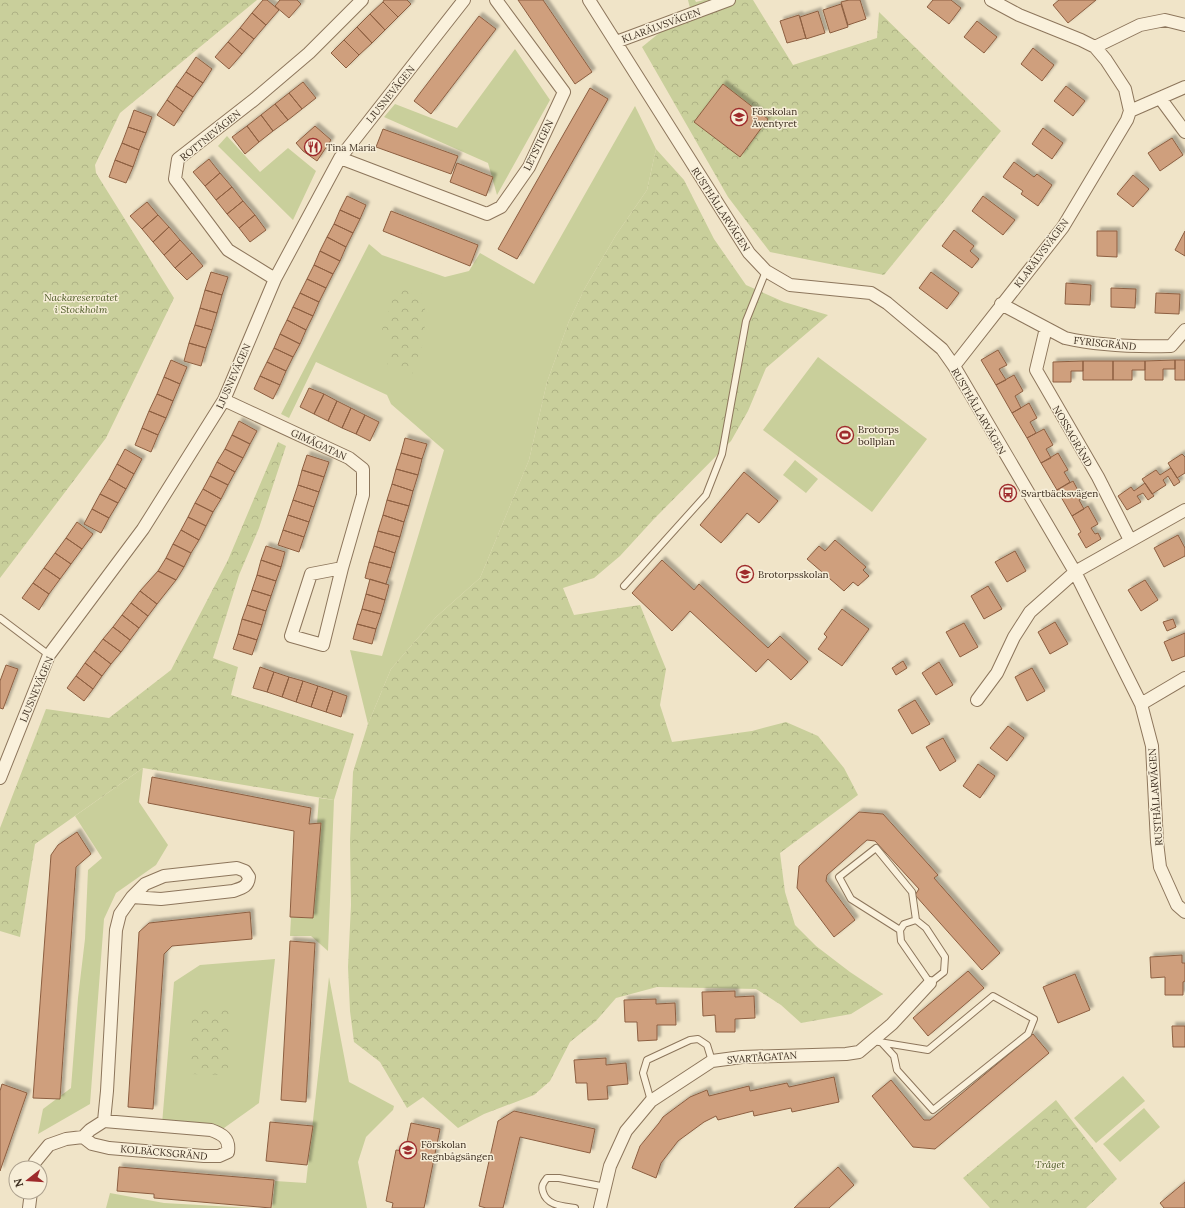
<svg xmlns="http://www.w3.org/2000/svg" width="1185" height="1208" font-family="Lora,serif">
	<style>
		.grass { fill: #c9cf9b }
		.forest { fill: url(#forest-crowns) }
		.building { fill: #cf9f7d; stroke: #8d5f41; filter: url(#shadow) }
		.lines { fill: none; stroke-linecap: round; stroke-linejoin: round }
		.service-casing { stroke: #8d765c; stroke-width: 8 }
		.minor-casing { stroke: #8d765c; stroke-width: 14 }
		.service { stroke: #faf1dc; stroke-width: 6 }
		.minor { stroke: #faf1dc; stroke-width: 12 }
		.labels { text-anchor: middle; stroke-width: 3; stroke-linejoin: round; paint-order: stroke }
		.street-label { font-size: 10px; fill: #3d2e20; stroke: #f7eed8 }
		.poi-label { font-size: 10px; fill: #3d2e20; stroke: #f7eed8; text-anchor: start }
		.park-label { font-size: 10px; font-style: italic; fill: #4d5a26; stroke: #f7eed8 }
	</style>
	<defs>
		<pattern id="forest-crowns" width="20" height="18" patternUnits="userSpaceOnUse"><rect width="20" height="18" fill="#c9cf9b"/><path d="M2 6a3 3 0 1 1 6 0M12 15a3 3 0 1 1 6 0" fill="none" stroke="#aeb285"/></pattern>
		<filter id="shadow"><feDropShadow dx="3.5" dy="-3.5" stdDeviation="1" flood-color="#0004"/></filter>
	</defs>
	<rect width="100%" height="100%" fill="#f0e4c8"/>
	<path class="grass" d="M515 49 550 100 497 195 488 163 384 117 395 104 457 128Z
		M635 106 656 149 647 190 616 235 585 288 569 321 547 382 529 460 480 578 436 617 391 669 368 724 350 650 382 656 444 450 391 404 387 395 316 362 289 418 281 414 369 244 382 255 445 277 469 271 480 253 534 284Z
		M227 136 260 172 288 148 316 171 293 220 218 146Z
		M818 357 927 439 872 512 763 430Z
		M795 460 818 479 806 493 783 475Z
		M143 768 139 802 168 845 156 865 116 893 104 919 90 1104 38 1134 43 1109 71 1088 78 998 85 939 88 870 102 858 75 816Z
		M319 798 334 800 328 951 311 936H290L291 917 310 918Z
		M275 959 259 1103 224 1128 162 1124 174 982 200 965Z
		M329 977 349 1082 394 1106 393 1110 366 1137 358 1162 367 1208H272L275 1181 306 1183Z
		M1123 1076 1145 1101 1096 1143 1074 1118Z
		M1144 1108 1160 1127 1120 1162 1103 1144Z
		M110 1193 164 1203 251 1208H106Z"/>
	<path class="forest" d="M0 0H257L120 113 95 165 96 173 174 298 106 438 0 578Z
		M688 0H695L696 2 704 0H753L793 65 877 38 879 12 1001 131 884 275 770 252 728 197 642 47 690 8Z
		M656 149 684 180 714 239 746 285 784 302 828 315 766 368 748 411 731 441 653 520 620 556 594 578 563 588 574 615 640 605 666 669 660 705 672 742 752 731 786 722 818 736 844 768 858 795 780 853 785 892 795 925 816 946 850 972 883 994 851 1014 801 1023 781 1005 756 989 657 987 616 998 596 1021 570 1042 550 1081 534 1095 484 1114 458 1128 423 1097 407 1108 380 1062 354 1042 350 1011 348 967 351 905 350 841 353 772 368 724 391 669 436 617 480 578 529 460 547 382 569 321 585 288 616 235 647 190Z
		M397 287 429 296 421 322 425 325 422 346 412 374 387 364 391 343 379 338Z
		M278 442 286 446 259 528 239 575 213 658 238 667 231 695 354 734 334 800 143 768 35 844 20 937 0 931V828L46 709 109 718 171 670 228 560Z
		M192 1007 231 1008 228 1075 190 1074Z
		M1056 1100 1117 1179 1086 1208H990L963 1178Z"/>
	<path class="building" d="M263 0H267L279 10 266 25 252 13Z
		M280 0H297L301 4 289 18 275 6Z
		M384 0H407L411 4 398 17 383 2Z
		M518 0H543L592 72 575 84Z
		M849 0H860L866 19 848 25 841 2Z
		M933 0H951L961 8 949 24 927 7Z
		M1059 0H1096L1068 23 1053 5Z
		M383 2 398 17 385 30 370 14Z
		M841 4 848 27 830 33 823 10Z
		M818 11 825 33 806 39 800 17Z
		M252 13 266 25 254 39 240 28Z
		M370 14 385 30 372 43 357 27Z
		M799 15 806 38 787 43 780 21Z
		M479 16 496 29 431 114 414 101Z
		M977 21 997 37 984 53 964 37Z
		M357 27 372 43 359 55 344 40Z
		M240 28 254 39 242 54 228 42Z
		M344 40 359 55 346 68 331 53Z
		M228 42 242 54 229 69 215 57Z
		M1033 48 1054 65 1042 81 1021 64Z
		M196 57 212 69 203 83 186 72Z
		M186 72 203 83 193 97 176 86Z
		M303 82 316 98 302 109 289 93Z
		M723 84 768 119 740 157 694 122Z
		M176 86 193 97 183 112 167 100Z
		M1066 86 1085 101 1073 116 1054 101Z
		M590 88 608 99 517 259 498 249Z
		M289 93 302 109 288 120 275 104Z
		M167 100 183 112 174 126 157 115Z
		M275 104 288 120 273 131 261 115Z
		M134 110 152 117 146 133 128 127Z
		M261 115 273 131 259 142 247 126Z
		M247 126 259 142 245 154 232 137Z
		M315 126 331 140 317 161 303 151 296 143Z
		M128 127 146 133 139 150 122 143Z
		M1043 128 1063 143 1052 159 1032 144Z
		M383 129 458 156 451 174 376 147Z
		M1172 138 1183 155 1160 171 1148 153Z
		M122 143 139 150 133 167 115 160Z
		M209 159 220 173 205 186 193 172Z
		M115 160 133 167 126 183 109 177Z
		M1014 162 1034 177 1037 174 1052 185 1038 206 1021 194 1023 191 1003 177Z
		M457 163 493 177 486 196 450 182Z
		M220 173 232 187 216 200 205 186Z
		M1133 175 1149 189 1133 207 1117 194Z
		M232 187 243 201 227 214 216 200Z
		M347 196 366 205 360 219 340 210Z
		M983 196 1015 220 1003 235 972 211Z
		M243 201 255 215 239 228 227 214Z
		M147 202 158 215 142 229 130 216Z
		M340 210 360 219 353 233 334 224Z
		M391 211 478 245 470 266 383 231Z
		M158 215 169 227 153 242 142 229Z
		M255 215 266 230 250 242 239 228Z
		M334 224 353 233 346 247 327 237Z
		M169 227 180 240 164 255 153 242Z
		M954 230 974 246 970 251 979 259 972 268 942 246Z
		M1097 231H1117V257L1097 256Z
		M1185 231V256L1175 250Z
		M327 237 346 247 340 261 320 251Z
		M180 240 192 253 175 268 164 255Z
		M320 251 340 261 333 274 314 265Z
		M192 253 203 266 187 280 175 268Z
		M314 265 333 274 326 288 307 279Z
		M211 272 228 277 222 295 205 290Z
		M931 272 959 293 947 309 919 288Z
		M307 279 326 288 319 302 300 293Z
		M1066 283 1091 285 1090 305 1065 304Z
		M1111 288 1136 289 1135 308 1111 307Z
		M205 290 222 295 217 313 200 308Z
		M300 293 319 302 313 316 293 307Z
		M1156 293 1180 294 1179 314 1155 313Z
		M293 307 313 316 306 330 287 320Z
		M200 308 217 313 212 330 195 325Z
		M287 320 306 330 300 344 280 334Z
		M195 325 212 330 206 348 189 343Z
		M280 334 300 344 293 357 274 348Z
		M189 343 206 348 201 366 184 361Z
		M274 348 293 357 286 371 267 362Z
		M998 350 1007 365 999 369 1006 380 996 385 981 360Z
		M171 360 187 367 180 384 164 377Z
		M1175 360H1185V380H1175Z
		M1175 360V369H1163V380H1145V361Z
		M1083 361H1113V380H1083Z
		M1083 361V371H1071V382H1053V362Z
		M1113 361H1145V370H1132V380H1113Z
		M267 362 286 371 280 385 260 376Z
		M1014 375 1023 391 1015 396 1021 408 1012 413 996 385Z
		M260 376 280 385 273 399 254 389Z
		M164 377 180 384 173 401 157 394Z
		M309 388 324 394 314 414 300 407Z
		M157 394 173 401 166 418 149 411Z
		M324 394 337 401 328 421 314 414Z
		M337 401 351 408 342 428 328 421Z
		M1029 403 1037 418 1030 422 1036 433 1027 438 1012 413Z
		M351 408 365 415 356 434 342 428Z
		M149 411 166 418 158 435 142 428Z
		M365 415 379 422 370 441 356 434Z
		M239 421 257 431 250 444 232 435Z
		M142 428 158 435 151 452 135 445Z
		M1044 429 1053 445 1046 449 1051 458 1041 463 1027 438Z
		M232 435 250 444 243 458 225 449Z
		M405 438 427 444 422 459 401 453Z
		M125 449 142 459 134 474 117 464Z
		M225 449 243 458 235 472 217 462Z
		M401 453 422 459 418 475 396 469Z
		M1058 453 1068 470 1064 472 1070 482 1057 490 1041 463Z
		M1182 454 1185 457V473L1177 478 1168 463Z
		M307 455 329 462 324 477 302 470Z
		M217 462 235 472 228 485 210 476Z
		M117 464 134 474 126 489 109 479Z
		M1171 468 1180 482 1174 486 1168 476 1163 480 1166 485 1152 494 1142 479 1156 470 1160 475Z
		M396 469 418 475 413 491 392 484Z
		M302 470 324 477 319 492 298 485Z
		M744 472 778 501 759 523 747 513 721 543 700 525Z
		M210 476 228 485 221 499 203 489Z
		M109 479 126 489 118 503 100 494Z
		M1073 481 1082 498 1079 500 1084 509 1072 516 1057 490Z
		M1145 483 1154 496 1148 500 1143 493 1137 496 1141 502 1127 510 1118 496 1131 487 1134 491Z
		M392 484 413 491 409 506 387 500Z
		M298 485 319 492 314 507 293 500Z
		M203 489 221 499 213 512 195 503Z
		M100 494 118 503 109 518 92 509Z
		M293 500 314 507 309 522 288 515Z
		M387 500 409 506 404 522 383 515Z
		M195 503 213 512 206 526 188 517Z
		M1088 506 1098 524 1091 528 1095 534 1098 533 1101 539 1086 548 1078 534 1081 532 1072 516Z
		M92 509 109 518 101 533 84 524Z
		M288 515 309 522 304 537 283 530Z
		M383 515 404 522 400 537 378 531Z
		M188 517 206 526 199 540 181 530Z
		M77 522 93 534 82 549 66 538Z
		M181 530 199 540 191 553 173 544Z
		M283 530 304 537 299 552 278 545Z
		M378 531 400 537 395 553 374 546Z
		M1178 535 1185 548V556L1164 567 1154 548Z
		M66 538 82 549 71 564 55 553Z
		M835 540 866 567 863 570 869 576 858 586 853 582 844 591 807 559 819 546 825 551Z
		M173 544 191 553 184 567 166 558Z
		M266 546 285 552 281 567 261 560Z
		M374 546 395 553 391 568 369 562Z
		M1015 551 1026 571 1007 582 995 562Z
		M55 553 71 564 60 579 44 568Z
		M166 558 184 567 176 580 158 571Z
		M261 560 281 567 276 581 257 575Z
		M662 560 694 590 699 584 768 648 780 636 808 662 791 680 768 659 756 672 690 611 672 631 632 593Z
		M369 562 391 568 386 584 365 578Z
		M44 568 60 579 49 594 33 583Z
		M158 571 176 580 157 604 140 591Z
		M257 575 276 581 271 596 252 590Z
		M370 579 389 585 385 600 366 594Z
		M1145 580 1158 600 1141 611 1128 590Z
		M33 583 49 594 39 610 22 598Z
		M988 586 1002 609 984 619 971 596Z
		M252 590 271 596 266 611 247 605Z
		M140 591 157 604 148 616 131 603Z
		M366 594 385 600 381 614 362 609Z
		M131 603 148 616 139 628 122 615Z
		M247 605 266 611 262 625 242 619Z
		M362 609 381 614 376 629 357 624Z
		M842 609 869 629 842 666 818 649 827 637 824 634Z
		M122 615 139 628 130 640 113 627Z
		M242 619 262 625 257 640 238 634Z
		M1173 619 1176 627 1167 631 1163 622Z
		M1055 622 1068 644 1050 654 1038 632Z
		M964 623 978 647 960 657 946 632Z
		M357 624 376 629 372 644 353 639Z
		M113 627 130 640 121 652 103 639Z
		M1185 633V656L1172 661 1164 642Z
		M238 634 257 640 252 655 233 649Z
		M103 639 121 652 111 664 94 651Z
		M94 651 111 664 102 676 85 663Z
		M903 661 907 668 896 675 892 668Z
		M939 662 953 685 936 695 922 673Z
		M85 663 102 676 93 689 76 676Z
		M6 665 18 669 3 709 0 708V681Z
		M260 667 274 672 267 692 253 688Z
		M1032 668 1045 691 1027 701 1015 677Z
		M274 672 289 677 282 697 267 692Z
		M76 676 93 689 84 701 67 688Z
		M289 677 303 681 296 702 282 697Z
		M303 681 318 686 311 707 296 702Z
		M318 686 333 691 326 712 311 707Z
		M333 691 347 696 341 717 326 712Z
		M915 700 930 724 912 734 898 710Z
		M1008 726 1024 738 1007 761 990 748Z
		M943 738 956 761 940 771 926 747Z
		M978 764 995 776 980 798 963 786Z
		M152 777 311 808 309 824 321 823 313 918 290 917 294 831 148 803Z
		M859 812 883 814 938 875 934 878 1000 953 982 970 915 895 919 889 875 841 867 840 827 875 826 881 855 920 834 937 797 888 799 866Z
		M77 832 91 854 76 867 60 1099 33 1098 51 855 58 845Z
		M250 912 252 939 172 946 164 954 153 1109 128 1107 139 932 149 923Z
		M290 941 315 943 306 1102 281 1100Z
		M1182 955V963H1185V981L1183 982V995H1165V977L1151 978 1150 957Z
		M968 971 984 988 928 1036 913 1018Z
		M1075 974 1090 1010 1058 1023 1043 987Z
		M735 991V997L754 996 755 1018 735 1019V1032H716L715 1015 703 1016 702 992Z
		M656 999V1004L675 1003 676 1025H657V1040L638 1041 637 1022H625L624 1000Z
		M1172 1026H1185V1047H1173Z
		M1033 1034 1049 1053 935 1149 913 1147 872 1096 891 1080 924 1120H930Z
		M606 1058V1065L626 1063 628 1084 607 1086 608 1099 588 1100 587 1083H576L574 1060Z
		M834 1077 839 1102 792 1112 791 1108 754 1116 753 1111 718 1120 716 1116 704 1122 678 1141 661 1163 656 1178 632 1168 640 1146 659 1123 663 1117 690 1097 707 1090 709 1096 749 1086 750 1091 787 1083 789 1087Z
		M2 1084 27 1093 0 1171V1091Z
		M514 1111 595 1129 590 1153 520 1137 503 1208H486L479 1206 498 1121Z
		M270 1122 313 1126 307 1165 266 1161Z
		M411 1123 440 1129 424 1208H392L393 1203 386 1201 396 1150 405 1151Z
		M119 1167 274 1180 271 1208 154 1198V1194L117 1191Z
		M838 1167 854 1185 829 1208H794Z
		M1185 1182V1208H1164L1160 1203Z"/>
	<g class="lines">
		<g class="service-casing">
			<path id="service" d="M624 586 706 495 722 454 746 321 766 271
				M0 618 49 655
				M916 920 926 928 945 957 944 972 930 983 901 941 900 930 904 924Z
				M900 930 851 899 839 877 876 848 912 892 916 920
				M873 1041 928 1050 993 996 1034 1019 1028 1034 933 1110 897 1070 894 1056 882 1043
				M651 1101 643 1073 647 1060 690 1040 698 1039 707 1045 712 1061
				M575 1208C563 1206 547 1206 543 1192 541 1186 543 1183 547 1178H559L606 1187"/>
		</g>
		<g class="minor-casing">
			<path id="minor" d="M589 0 749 253 766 271 790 285 871 293 887 303 918 329 942 349 954 366 1075 572 1141 704 1152 746 1157 842 1160 867 1177 905 1185 912
				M616 42 729 0
				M1095 47 1140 25 1165 20 1185 25
				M1160 98 1185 132
				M1130 111 1185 87
				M340 158 487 214 501 207 529 167 564 92 496 0
				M275 279 228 250 175 179 178 159 255 99 309 53 362 0
				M1001 304 1065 338C1100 346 1136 347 1171 346L1185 330
				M1046 328 1036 370 1098 477 1130 540
				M954 366 1063 227 1127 120 1130 111 1125 89 1106 60 1095 47 1081 40 1019 15 991 0
				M224 400 349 458 363 469V495L342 568 323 645 291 636 311 574 342 568
				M977 700 997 673 1014 637 1030 612 1075 572 1185 510
				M1141 704 1185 678
				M0 778 49 655 143 529 224 400 275 279 340 158 464 0
				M104 1121 107 1091 116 930 120 914 132 897 145 884 164 876 237 868 245 871 249 877C248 887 242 888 233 891L161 899 132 897
				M34 1168 35 1162 49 1145 66 1139 83 1137 90 1130 104 1121 211 1130C222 1134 230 1138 228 1152L219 1156H204L109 1148 92 1144 83 1137
				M29 1208 31 1192
				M600 1208 610 1166 626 1131 651 1101 712 1061 742 1057 846 1054 859 1052 892 1024 930 983"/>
		</g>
		<use href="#service" class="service"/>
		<use href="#minor" class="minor"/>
	</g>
	<defs>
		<g id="school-ring" transform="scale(0.9)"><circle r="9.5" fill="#f7eed8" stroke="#9e2a2b" stroke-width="1.5"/><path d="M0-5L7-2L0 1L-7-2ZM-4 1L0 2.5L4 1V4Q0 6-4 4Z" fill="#9e2a2b"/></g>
		<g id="restaurant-ring" transform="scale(0.9)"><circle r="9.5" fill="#f7eed8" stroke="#9e2a2b" stroke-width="1.5"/><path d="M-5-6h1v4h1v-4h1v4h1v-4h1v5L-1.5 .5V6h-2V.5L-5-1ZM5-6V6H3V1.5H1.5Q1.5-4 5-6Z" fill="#9e2a2b"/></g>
		<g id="stadium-ring" transform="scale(0.9)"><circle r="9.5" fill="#f7eed8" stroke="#9e2a2b" stroke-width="1.5"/><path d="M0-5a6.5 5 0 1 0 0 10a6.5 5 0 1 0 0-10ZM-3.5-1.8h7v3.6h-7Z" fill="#9e2a2b"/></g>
		<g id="bus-ring" transform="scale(0.9)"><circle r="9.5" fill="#f7eed8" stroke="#9e2a2b" stroke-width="1.5"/><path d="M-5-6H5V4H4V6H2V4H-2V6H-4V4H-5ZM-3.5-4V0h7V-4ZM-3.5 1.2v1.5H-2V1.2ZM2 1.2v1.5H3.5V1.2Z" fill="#9e2a2b"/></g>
	</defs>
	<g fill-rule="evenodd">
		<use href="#school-ring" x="739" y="117"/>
		<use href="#restaurant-ring" x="313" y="147"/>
		<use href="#stadium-ring" x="845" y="435"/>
		<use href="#bus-ring" x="1008" y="493"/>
		<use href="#school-ring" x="745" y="574"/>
		<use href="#school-ring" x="408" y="1150"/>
	</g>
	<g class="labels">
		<g class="street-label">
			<text transform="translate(661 25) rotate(-20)" y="4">KLARÄLVSVÄGEN</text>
			<text transform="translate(390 94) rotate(-51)" y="4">LJUSNEVÄGEN</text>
			<text transform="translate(210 135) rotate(-39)" y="4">ROTTNEVÄGEN</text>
			<text transform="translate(538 145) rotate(-64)" y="4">LETSTIGEN</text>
			<text transform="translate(721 209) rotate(57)" y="4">RUSTHÅLLARVÄGEN</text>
			<text transform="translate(1041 253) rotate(-53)" y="4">KLARÄLVSVÄGEN</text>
			<text transform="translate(1105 343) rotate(6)" y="4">FYRISGRÄND</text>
			<text transform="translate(233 376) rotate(-66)" y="4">LJUSNEVÄGEN</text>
			<text transform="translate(979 411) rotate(60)" y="4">RUSTHÅLLARVÄGEN</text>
			<text transform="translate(1073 436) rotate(60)" y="4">NOSSAGRÄND</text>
			<text transform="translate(319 444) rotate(25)" y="4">GIMÅGATAN</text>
			<text transform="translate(36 689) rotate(-67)" y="4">LJUSNEVÄGEN</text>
			<text transform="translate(1155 797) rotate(-94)" y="4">RUSTHÅLLARVÄGEN</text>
			<text transform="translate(762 1057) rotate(-4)" y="4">SVARTÅGATAN</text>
			<text transform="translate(164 1152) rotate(5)" y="4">KOLBÄCKSGRÄND</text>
		</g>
		<g class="poi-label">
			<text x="752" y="115">Förskolan<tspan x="752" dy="12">Äventyret</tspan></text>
			<text x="326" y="151">Tina Maria</text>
			<text x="858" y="433">Brotorps<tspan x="858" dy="12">bollplan</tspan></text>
			<text x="1021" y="497">Svartbäcksvägen</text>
			<text x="758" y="578">Brotorpsskolan</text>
			<text x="421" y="1148">Förskolan<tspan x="421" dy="12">Regnbågsängen</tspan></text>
		</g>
		<g class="park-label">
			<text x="81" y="301">Nackareservatet<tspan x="81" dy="12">i Stockholm</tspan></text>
			<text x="1050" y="1168">Tråget</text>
		</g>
	</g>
	<g transform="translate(28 1180) rotate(253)"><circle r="19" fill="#f7eed8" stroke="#ada18e"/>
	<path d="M0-3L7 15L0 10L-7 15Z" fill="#9e2a2b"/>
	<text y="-6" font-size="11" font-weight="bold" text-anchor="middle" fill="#3d2e20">N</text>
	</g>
</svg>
